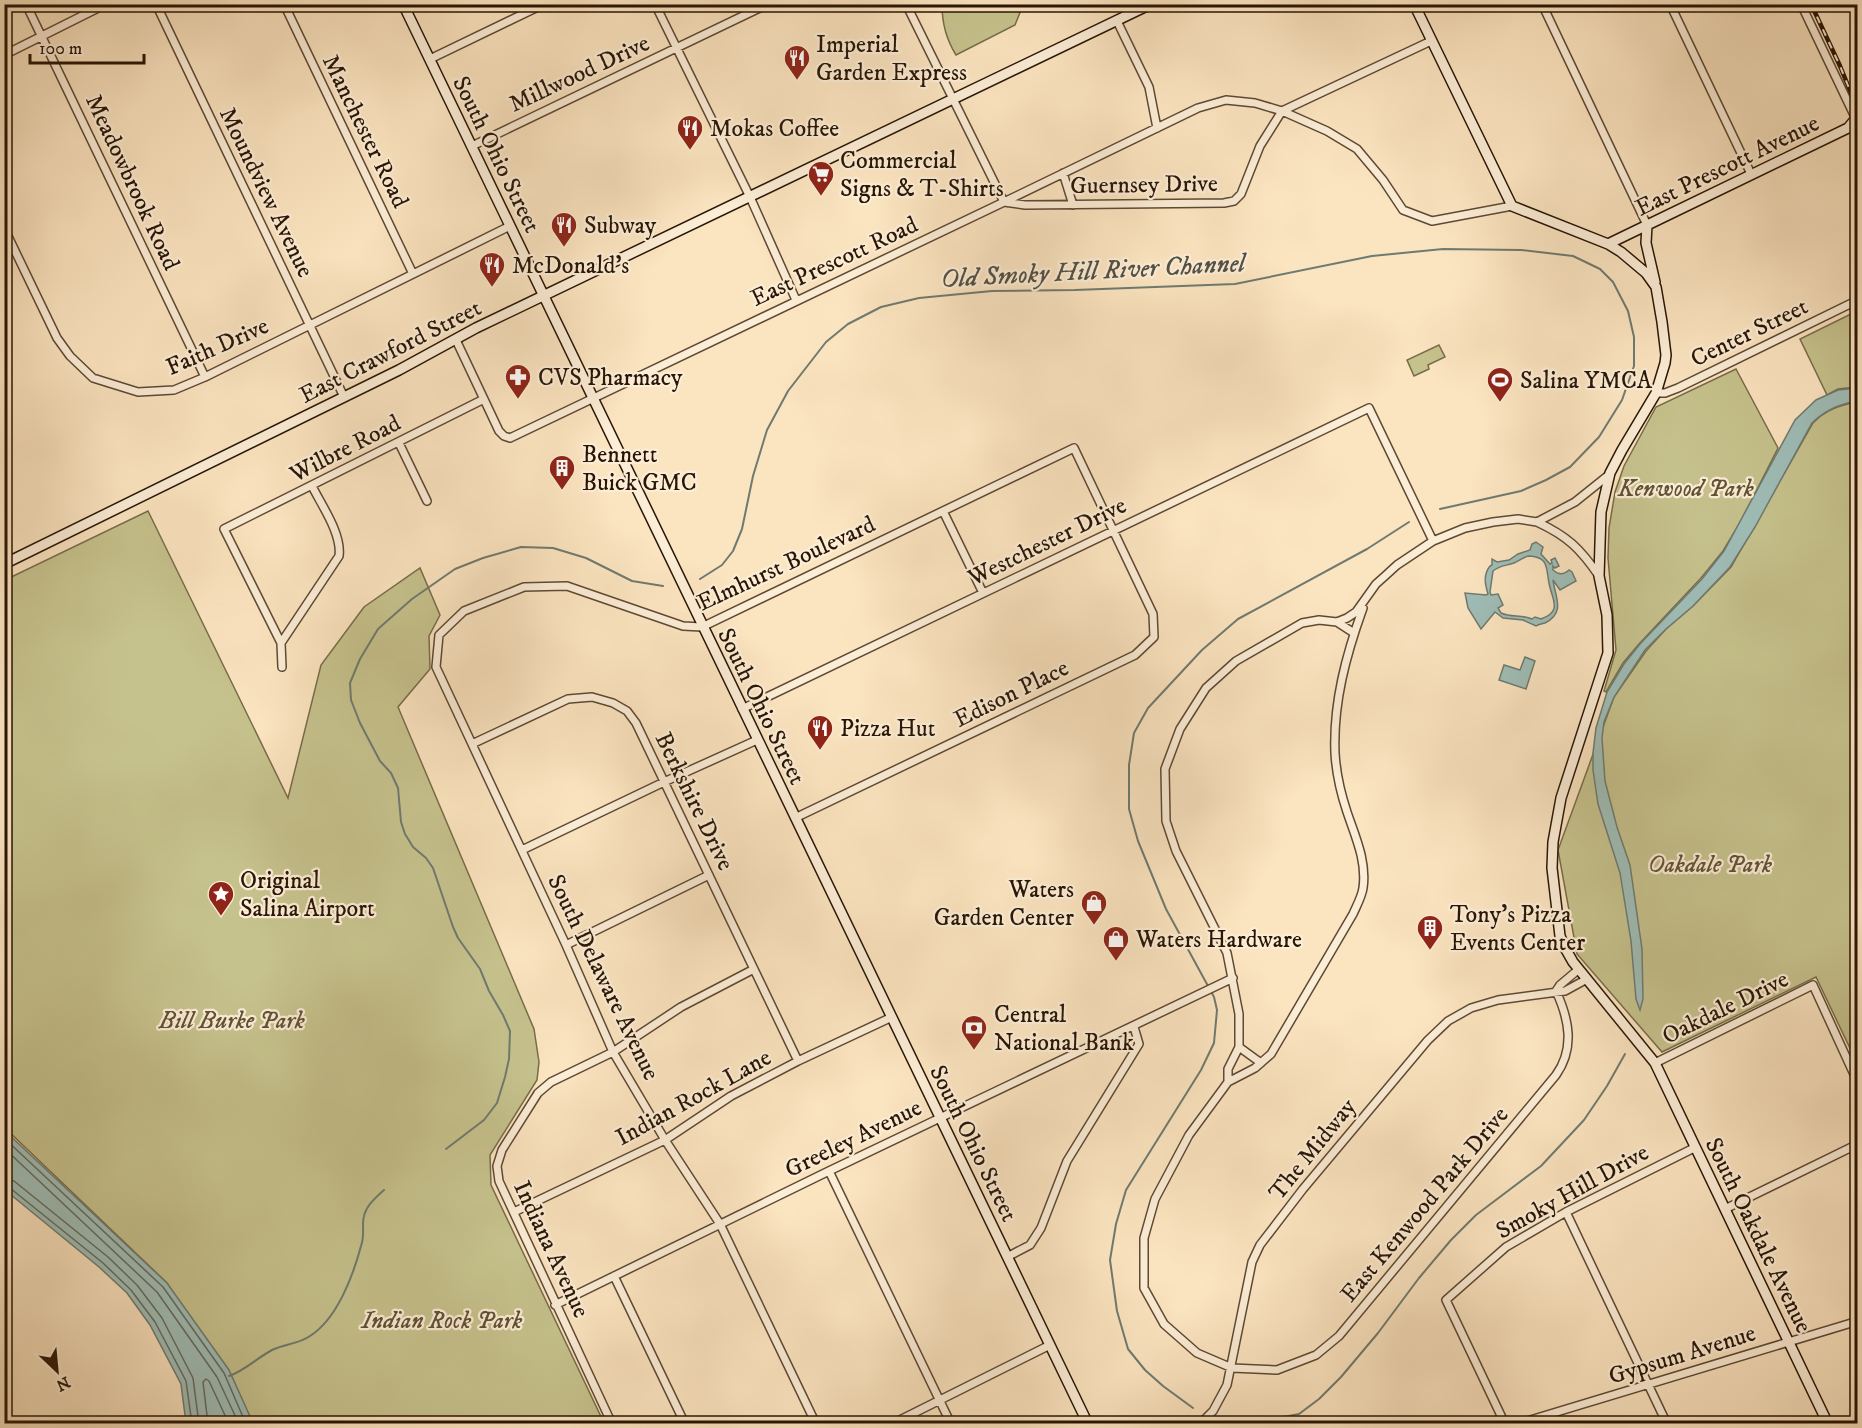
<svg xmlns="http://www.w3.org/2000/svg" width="1862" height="1428" font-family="'IM FELL DW Pica',serif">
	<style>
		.green { fill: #c6c28d; stroke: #776c49; stroke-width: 1.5 }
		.water { fill: #9fbeb8; stroke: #6f7a70; stroke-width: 1.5; fill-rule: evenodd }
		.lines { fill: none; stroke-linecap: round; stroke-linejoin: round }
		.shore { stroke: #646a5e; stroke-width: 1.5 }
		.stream { stroke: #6f7a70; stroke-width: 2 }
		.street-casing { stroke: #5d4934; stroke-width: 10 }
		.secondary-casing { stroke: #281505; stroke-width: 12 }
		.street { stroke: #fcedd6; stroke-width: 7 }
		.secondary { stroke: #fcedd6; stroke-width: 9 }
		.rail-casing { stroke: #281505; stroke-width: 4.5 }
		.rail { stroke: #fcedd6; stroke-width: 2; stroke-dasharray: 7; stroke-linecap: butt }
		.labels { text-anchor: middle; stroke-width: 4.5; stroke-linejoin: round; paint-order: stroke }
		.poi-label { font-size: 24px; fill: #281505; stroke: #fcedd6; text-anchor: start }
		.street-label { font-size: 24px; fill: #281505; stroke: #fcedd6 }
		.park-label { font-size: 24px; font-style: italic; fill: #5f5235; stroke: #fcedd6 }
		.water-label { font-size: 26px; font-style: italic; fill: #525044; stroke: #fcedd6 }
	</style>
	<rect width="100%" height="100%" fill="#fbe4c0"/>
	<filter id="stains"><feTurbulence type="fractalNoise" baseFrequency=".00333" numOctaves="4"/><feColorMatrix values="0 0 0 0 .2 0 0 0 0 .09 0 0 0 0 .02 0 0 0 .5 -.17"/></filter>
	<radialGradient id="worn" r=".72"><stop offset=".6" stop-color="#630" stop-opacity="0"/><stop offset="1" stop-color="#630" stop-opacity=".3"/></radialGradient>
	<path class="green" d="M942 5H1018L1021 10 1015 25 956 55C946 39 942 24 942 5Z
		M1857 311V387L1838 389 1827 395 1800 339Z
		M1439 345 1445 357 1428 365 1429 369 1414 376 1407 360Z
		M1736 369 1778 448 1741 521 1723 551 1701 578 1639 644 1623 663 1606 692 1604 691 1616 650 1608 558 1609 528 1615 492 1624 466 1656 407Z
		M1857 402V1063L1816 977 1662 1052 1577 954 1558 850 1614 697 1646 651 1666 629 1693 606 1731 567 1813 423C1825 410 1840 405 1857 402Z
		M148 511 288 798 321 665 364 607 420 568 440 615 429 636 430 669 398 707 534 1029 539 1062 537 1080 490 1155 491 1185 604 1423H253L250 1417 167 1283 5 1128V580Z"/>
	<path class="water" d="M1857 388V401C1839 404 1825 410 1812 423L1755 527 1730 567 1693 606 1666 629 1645 650 1614 697 1604 722 1602 738 1605 781 1617 827 1630 865 1642 949 1643 999 1640 1010 1636 999 1631 941 1620 873 1598 804 1593 770V753L1596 728 1607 692 1624 664 1640 644 1702 579 1724 551 1795 420 1816 400 1838 390Z
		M1536 542 1543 547 1541 554 1550 564 1552 563 1551 560 1555 558 1559 566 1555 568 1553 566V570C1559 575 1563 575 1569 570L1572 572 1576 581 1560 590 1553 580C1555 596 1566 613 1545 623 1542 624 1539 624 1536 626L1523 620 1503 618 1495 612 1481 629 1468 608 1465 593 1486 595 1488 594C1485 584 1483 575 1490 566L1492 565V559L1497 562 1509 560 1518 554 1530 550 1532 544ZM1529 556C1549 557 1546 568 1549 583 1552 600 1563 611 1541 619L1535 617 1532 619C1521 614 1512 618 1501 613L1498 608 1503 605 1498 594 1491 595 1490 592 1493 571C1500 565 1506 566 1514 563 1519 561 1523 557 1529 556Z
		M1525 657 1535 661 1526 689 1499 680 1504 665 1520 670Z
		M4 1130 167 1283 229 1370 253 1423H186L181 1384 150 1325 127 1293 99 1267 5 1190Z"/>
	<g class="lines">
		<path class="shore" d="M4 1138 163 1287 224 1373 246 1424
			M4 1148 157 1292 217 1377 239 1424
			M4 1179 14 1181 108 1257 137 1285 162 1318 193 1378 199 1424
			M4 1186 10 1188 103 1263 131 1290 155 1322 186 1381 192 1424
			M208 1424 203 1382 206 1379 209 1381 229 1424"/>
		<path class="stream" d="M700 579 722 565 733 551 742 529 753 476 767 430 788 391 826 342 848 324 881 307 919 298 992 291 1075 290 1235 284 1372 256 1443 249 1521 250 1573 256 1600 269 1613 282 1628 311 1634 337V366L1622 400 1599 437 1570 467 1546 480 1521 491 1440 509
			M446 1149 484 1120 497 1103 505 1077 509 1059 510 1031 503 1015 489 991 480 969 458 938 453 927 433 868 426 858 413 847 405 834 401 822 398 788 391 773 380 761 360 723 351 700 350 683 360 659 378 629 412 599 455 569 483 558 521 547 553 548 586 558 632 581 663 586
			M229 1376C244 1371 257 1358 272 1350 284 1344 299 1344 310 1336 337 1319 353 1276 361 1246 364 1238 363 1232 363 1224 363 1208 373 1200 384 1190
			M1193 1408 1163 1386 1145 1370 1128 1349 1117 1311 1110 1260 1116 1224 1126 1190 1201 1070 1214 1043 1217 1010 1214 997 1166 909 1138 841 1129 809V765L1134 733 1148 708 1202 650 1238 619 1367 549 1409 522
			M1247 1424 1299 1414 1319 1399 1341 1377 1378 1333 1419 1278 1451 1240 1476 1215 1541 1166 1584 1120 1607 1086 1625 1054"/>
		<g class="street-casing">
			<path id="street" d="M26 4 205 377
				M156 4 344 397
				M284 4 413 274
				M655 4 750 197 796 300
				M906 4 1004 202 1025 205 1224 203 1234 201 1241 194 1260 146 1282 111 1431 41
				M1542 4 1647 225
				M1670 4 1751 174
				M1801 4 1855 117
				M1117 21 1149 87 1157 128
				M4 55 106 4
				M430 59 544 4
				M472 146 768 4
				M1063 173 1073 205
				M4 228 57 338 70 356 93 378 138 392 174 390 205 377 510 226
				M456 340 499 431 504 436 510 438 1004 202 1198 108 1226 100 1255 103 1282 111 1327 131 1357 149 1383 180 1403 210 1432 221 1512 206
				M1656 393H1665L1678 388 1858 300
				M399 443 427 501
				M943 511 983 593
				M1537 522C1567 536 1580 548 1599 576
				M1337 622 1354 633
				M281 643 339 556C342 534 322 506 312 486
				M282 667 281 643 224 529 484 399
				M742 709 1369 408 1433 541
				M472 744 568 699 592 697 613 703 627 711 636 723 798 1061
				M795 818 1135 655 1154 637 1153 614 1074 448 702 627 683 626 567 586 524 587 464 611 439 635 436 667 566 945 613 1052 665 1140 720 1224 816 1424
				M522 850 664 782 757 740
				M566 945 709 875
				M1556 991C1569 1019 1575 1048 1556 1075L1339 1336 1316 1355 1277 1370 1232 1368 1197 1353 1164 1324 1144 1288V1238L1155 1199 1189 1135 1228 1082V1069L1239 1047V1014L1227 953 1176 851 1166 821 1165 769 1180 729 1206 688 1236 661 1302 623 1319 620 1337 622 1347 618 1356 612 1376 584 1385 576 1397 565 1433 541 1465 528 1493 522 1518 519 1537 522 1575 502 1610 474
				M1556 991 1560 985 1579 969
				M1239 1047 1261 1063
				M1655 1063 1813 985 1858 1083
				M1228 1082 1255 1068 1271 1054 1353 914C1357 905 1362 896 1363 888 1367 861 1355 836 1347 812 1341 794 1336 771 1335 753 1333 703 1346 655 1363 608
				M829 1171 951 1424
				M1725 1209 1858 1144
				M514 1212 665 1140 731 1096 798 1061 892 1017
				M1566 1212 1667 1424
				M1007 1257 1030 1245 1041 1228 1067 1161 1139 1044 1134 1027
				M614 1276 685 1424
				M555 1305 829 1171 1233 978
				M612 1424 499 1181 497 1166 502 1150 538 1093 551 1082 613 1052 681 1007 754 969
				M892 1424 1050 1345
				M1200 1424 1213 1411 1227 1385 1252 1262 1260 1245 1303 1189 1428 1040 1448 1021 1471 1008 1498 1000 1565 991 1587 979
				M1505 1424 1446 1300 1506 1247 1566 1212 1694 1148
				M1517 1424 1858 1321"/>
		</g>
		<g class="secondary-casing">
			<path id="secondary" d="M403 4 1088 1424
				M1414 4 1512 206 1608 244 1621 252 1646 273 1656 287 1662 322 1666 355 1665 363 1656 393 1622 450 1610 473 1601 512 1599 576 1607 615 1608 653 1561 798 1553 842 1552 868 1560 936 1565 948 1573 962 1655 1063 1828 1424
				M1647 225 1646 243 1655 282
				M1608 244 1848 128 1858 116
				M4 564 399 370 476 328 1151 4"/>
		</g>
		<use href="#street" class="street"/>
		<use href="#secondary" class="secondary"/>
		<g class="rail-casing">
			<path id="rail" d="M1811 4 1840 66 1858 110"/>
		</g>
		<use href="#rail" class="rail"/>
	</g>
	<defs>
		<g id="restaurant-pin" transform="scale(1.35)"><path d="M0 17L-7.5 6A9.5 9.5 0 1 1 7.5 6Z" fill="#8f2418" stroke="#fcedd6"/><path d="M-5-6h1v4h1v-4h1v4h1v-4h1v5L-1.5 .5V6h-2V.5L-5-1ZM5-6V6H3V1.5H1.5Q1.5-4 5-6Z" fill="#fff"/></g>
		<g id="supermarket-pin" transform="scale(1.35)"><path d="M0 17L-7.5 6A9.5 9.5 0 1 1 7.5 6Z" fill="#8f2418" stroke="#fcedd6"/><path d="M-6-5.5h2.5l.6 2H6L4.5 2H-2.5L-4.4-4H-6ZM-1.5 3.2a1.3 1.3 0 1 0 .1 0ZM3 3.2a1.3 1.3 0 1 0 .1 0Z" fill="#fff"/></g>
		<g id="pharmacy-pin" transform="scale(1.35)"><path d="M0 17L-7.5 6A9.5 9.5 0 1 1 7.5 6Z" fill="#8f2418" stroke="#fcedd6"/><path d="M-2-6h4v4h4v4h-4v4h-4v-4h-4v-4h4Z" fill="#fff"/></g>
		<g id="stadium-pin" transform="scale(1.35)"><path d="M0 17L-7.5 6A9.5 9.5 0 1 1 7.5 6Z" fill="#8f2418" stroke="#fcedd6"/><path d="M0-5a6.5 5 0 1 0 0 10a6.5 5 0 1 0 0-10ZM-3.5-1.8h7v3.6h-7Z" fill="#fff"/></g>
		<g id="building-pin" transform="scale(1.35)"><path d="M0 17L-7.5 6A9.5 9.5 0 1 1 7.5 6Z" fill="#8f2418" stroke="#fcedd6"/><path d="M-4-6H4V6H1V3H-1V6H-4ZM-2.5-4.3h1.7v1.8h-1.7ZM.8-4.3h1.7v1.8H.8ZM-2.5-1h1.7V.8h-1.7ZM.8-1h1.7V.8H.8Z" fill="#fff"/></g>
		<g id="sight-pin" transform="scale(1.35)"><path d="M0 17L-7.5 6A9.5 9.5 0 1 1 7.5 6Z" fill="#8f2418" stroke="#fcedd6"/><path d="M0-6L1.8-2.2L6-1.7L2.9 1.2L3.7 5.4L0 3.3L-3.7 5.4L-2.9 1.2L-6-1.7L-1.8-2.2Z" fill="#fff"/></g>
		<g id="shop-pin" transform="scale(1.35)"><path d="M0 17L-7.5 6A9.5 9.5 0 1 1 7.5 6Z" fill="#8f2418" stroke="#fcedd6"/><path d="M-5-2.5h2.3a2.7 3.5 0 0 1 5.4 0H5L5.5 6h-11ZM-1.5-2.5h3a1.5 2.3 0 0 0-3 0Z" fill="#fff"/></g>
		<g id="bank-pin" transform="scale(1.35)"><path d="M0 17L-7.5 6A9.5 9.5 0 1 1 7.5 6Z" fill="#8f2418" stroke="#fcedd6"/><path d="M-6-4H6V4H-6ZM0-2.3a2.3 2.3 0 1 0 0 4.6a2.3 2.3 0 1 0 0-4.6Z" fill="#fff"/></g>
	</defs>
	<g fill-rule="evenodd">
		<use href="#restaurant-pin" x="797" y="58"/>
		<use href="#restaurant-pin" x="690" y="128"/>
		<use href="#supermarket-pin" x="821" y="174"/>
		<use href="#restaurant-pin" x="564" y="225"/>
		<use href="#restaurant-pin" x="492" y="265"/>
		<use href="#pharmacy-pin" x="518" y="377"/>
		<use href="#stadium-pin" x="1500" y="380"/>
		<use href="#building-pin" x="562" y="468"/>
		<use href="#restaurant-pin" x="820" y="728"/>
		<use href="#sight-pin" x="221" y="894"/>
		<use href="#shop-pin" x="1094" y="903"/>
		<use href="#building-pin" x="1430" y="928"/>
		<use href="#shop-pin" x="1116" y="939"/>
		<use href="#bank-pin" x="974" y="1028"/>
	</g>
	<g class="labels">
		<g class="poi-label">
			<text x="816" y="52">Imperial<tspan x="816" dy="28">Garden Express</tspan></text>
			<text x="710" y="136">Mokas Coffee</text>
			<text x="840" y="168">Commercial<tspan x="840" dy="28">Signs &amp; T-Shirts</tspan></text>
			<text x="584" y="233">Subway</text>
			<text x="512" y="273">McDonald's</text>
			<text x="538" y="385">CVS Pharmacy</text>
			<text x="1520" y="388">Salina YMCA</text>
			<text x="582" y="462">Bennett<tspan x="582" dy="28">Buick GMC</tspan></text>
			<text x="840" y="736">Pizza Hut</text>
			<text x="240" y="888">Original<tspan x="240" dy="28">Salina Airport</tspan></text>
			<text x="1074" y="897" text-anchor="end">Waters<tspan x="1074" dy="28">Garden Center</tspan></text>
			<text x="1450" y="922">Tony's Pizza<tspan x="1450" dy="28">Events Center</tspan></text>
			<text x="1136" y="947">Waters Hardware</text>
			<text x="994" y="1022">Central<tspan x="994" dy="28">National Bank</tspan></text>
		</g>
		<g class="street-label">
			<text transform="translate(579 73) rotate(-25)" y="8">Millwood Drive</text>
			<text transform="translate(366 131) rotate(64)" y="8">Manchester Road</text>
			<text transform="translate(497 154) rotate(64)" y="8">South Ohio Street</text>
			<text transform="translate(1727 165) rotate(-26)" y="8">East Prescott Avenue</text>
			<text transform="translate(133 182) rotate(65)" y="8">Meadowbrook Road</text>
			<text transform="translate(1144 184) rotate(-1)" y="8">Guernsey Drive</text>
			<text transform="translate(267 192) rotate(64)" y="8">Moundview Avenue</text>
			<text transform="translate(834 261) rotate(-25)" y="8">East Prescott Road</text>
			<text transform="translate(1749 332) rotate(-26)" y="8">Center Street</text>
			<text transform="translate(217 346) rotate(-24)" y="8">Faith Drive</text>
			<text transform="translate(390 351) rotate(-27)" y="8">East Crawford Street</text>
			<text transform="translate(345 448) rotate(-27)" y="8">Wilbre Road</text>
			<text transform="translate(1047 541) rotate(-26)" y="8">Westchester Drive</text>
			<text transform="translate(786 563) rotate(-25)" y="8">Elmhurst Boulevard</text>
			<text transform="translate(1011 693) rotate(-26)" y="8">Edison Place</text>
			<text transform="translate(762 706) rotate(64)" y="8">South Ohio Street</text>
			<text transform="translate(695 801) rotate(64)" y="8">Berkshire Drive</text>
			<text transform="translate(604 977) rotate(64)" y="8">South Delaware Avenue</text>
			<text transform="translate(1725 1007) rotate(-26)" y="8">Oakdale Drive</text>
			<text transform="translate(693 1097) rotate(-29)" y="8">Indian Rock Lane</text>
			<text transform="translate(853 1138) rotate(-26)" y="8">Greeley Avenue</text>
			<text transform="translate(974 1143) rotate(64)" y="8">South Ohio Street</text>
			<text transform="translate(1312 1149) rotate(-51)" y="8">The Midway</text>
			<text transform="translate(1572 1191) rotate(-29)" y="8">Smoky Hill Drive</text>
			<text transform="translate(1424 1204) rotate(-50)" y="8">East Kenwood Park Drive</text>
			<text transform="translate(1759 1235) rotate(64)" y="8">South Oakdale Avenue</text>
			<text transform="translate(552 1249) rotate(65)" y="8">Indiana Avenue</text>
			<text transform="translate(1682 1354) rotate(-17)" y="8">Gypsum Avenue</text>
		</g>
		<g class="park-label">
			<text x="1686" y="496">Kenwood Park</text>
			<text x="1710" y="872">Oakdale Park</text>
			<text x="232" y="1028">Bill Burke Park</text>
			<text x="442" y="1328">Indian Rock Park</text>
		</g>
		<g class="water-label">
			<text transform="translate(1093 270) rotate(-3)" y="9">Old Smoky Hill River Channel</text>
		</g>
	</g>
	<rect width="1862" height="1428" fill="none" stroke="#fbe4c0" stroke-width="24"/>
	<rect x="6" y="6" width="1850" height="1416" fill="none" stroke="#281505" stroke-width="3"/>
	<rect x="12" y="12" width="1838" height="1404" fill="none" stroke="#281505" stroke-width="1.5"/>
	<g transform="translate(57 1371) rotate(154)" stroke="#fcedd6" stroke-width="4.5" paint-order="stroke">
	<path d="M0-4.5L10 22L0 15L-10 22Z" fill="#281505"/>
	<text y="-9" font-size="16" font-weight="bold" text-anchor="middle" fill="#281505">N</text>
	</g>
	<path d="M30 54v9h114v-9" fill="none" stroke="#281505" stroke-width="3"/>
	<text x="39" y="54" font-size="18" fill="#281505" stroke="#fcedd6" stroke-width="4.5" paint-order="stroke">100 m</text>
	<rect width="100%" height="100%" filter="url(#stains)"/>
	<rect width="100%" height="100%" fill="url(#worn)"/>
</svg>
